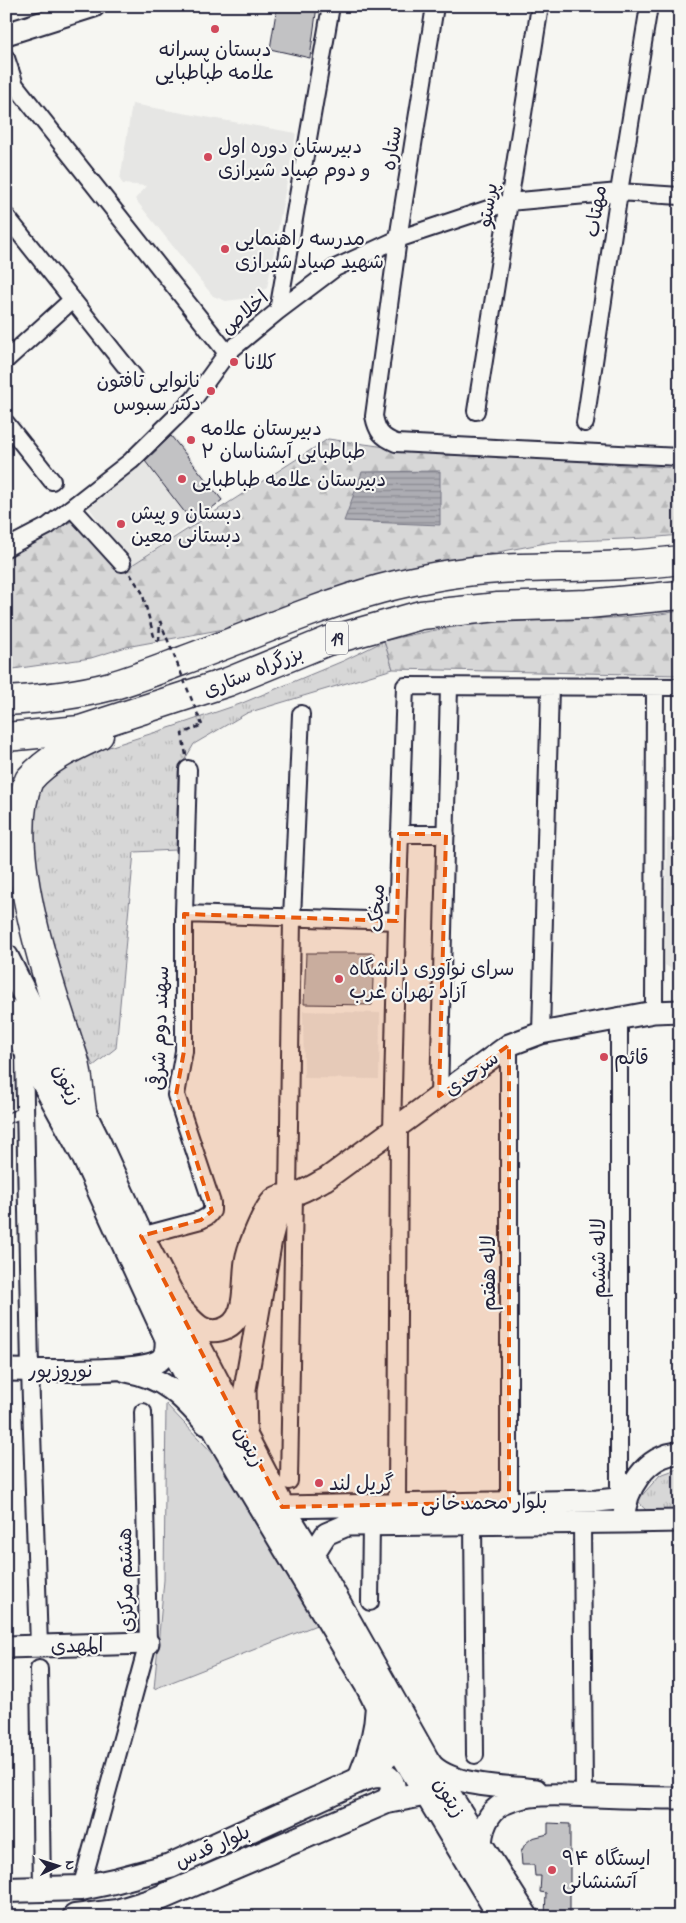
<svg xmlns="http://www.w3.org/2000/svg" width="686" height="1923" font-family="'Indie Flower','Playpen Sans Arabic',sans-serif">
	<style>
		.built { fill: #e6e6e4 }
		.grass { fill: url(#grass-tufts); stroke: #7c7c89 }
		.forest { fill: url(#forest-firs); stroke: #7c7c89 }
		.garden { fill: #d7d7d7; stroke: #7c7c89 }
		.water { fill: url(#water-rules); stroke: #757583 }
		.building { fill: #c2c2c4; stroke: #22223b }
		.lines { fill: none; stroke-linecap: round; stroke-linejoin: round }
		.service-casing { stroke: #22223b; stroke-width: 12 }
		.minor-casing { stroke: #22223b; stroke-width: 20 }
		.tertiary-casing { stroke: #22223b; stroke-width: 25 }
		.secondary-casing { stroke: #22223b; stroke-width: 28 }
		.trunk-casing { stroke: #22223b; stroke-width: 31 }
		.path { stroke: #22223b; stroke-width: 2.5; stroke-dasharray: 5 4; stroke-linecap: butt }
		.service { stroke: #f6f6f2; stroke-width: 9 }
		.minor { stroke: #f6f6f2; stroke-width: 16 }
		.tertiary { stroke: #f6f6f2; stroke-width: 21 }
		.secondary { stroke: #f6f6f2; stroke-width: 24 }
		.trunk { stroke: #f6f6f2; stroke-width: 28 }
		.path-bridge { stroke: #22223b; stroke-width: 2.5; stroke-dasharray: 5 4; stroke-linecap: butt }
		.marked { fill: #e8590c; fill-opacity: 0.2; stroke: #e8590c; stroke-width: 4; stroke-dasharray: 10 6; stroke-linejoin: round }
		.poi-dot { fill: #d1495b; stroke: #f6f6f2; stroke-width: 2 }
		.labels { text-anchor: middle; stroke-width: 4.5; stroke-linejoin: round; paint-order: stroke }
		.shield { fill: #f6f6f2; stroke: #626272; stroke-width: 1 }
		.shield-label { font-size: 19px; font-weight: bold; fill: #22223b }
		.poi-label { font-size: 20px; fill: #22223b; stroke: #f6f6f2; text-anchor: start }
		.street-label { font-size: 20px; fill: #22223b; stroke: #f6f6f2 }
	</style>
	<defs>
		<pattern id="grass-tufts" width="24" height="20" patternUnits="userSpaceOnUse" patternTransform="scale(1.25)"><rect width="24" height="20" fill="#d7d7d7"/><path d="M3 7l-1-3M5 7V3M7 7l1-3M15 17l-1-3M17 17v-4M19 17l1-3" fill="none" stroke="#b8b8b9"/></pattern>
		<pattern id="forest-firs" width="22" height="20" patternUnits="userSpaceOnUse" patternTransform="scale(1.25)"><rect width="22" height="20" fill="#d7d7d7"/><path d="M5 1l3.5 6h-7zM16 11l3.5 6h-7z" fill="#b8b8b9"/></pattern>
		<pattern id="water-rules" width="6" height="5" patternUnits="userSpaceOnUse" patternTransform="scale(1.25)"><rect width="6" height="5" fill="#adadb3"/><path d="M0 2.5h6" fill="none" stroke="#8c8c93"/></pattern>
	</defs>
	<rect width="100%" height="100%" fill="#f6f6f2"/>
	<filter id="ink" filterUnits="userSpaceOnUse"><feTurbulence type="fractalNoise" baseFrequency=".02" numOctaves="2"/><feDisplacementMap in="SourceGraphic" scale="10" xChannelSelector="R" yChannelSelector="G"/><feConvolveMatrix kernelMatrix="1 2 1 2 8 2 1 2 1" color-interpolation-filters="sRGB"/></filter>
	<g filter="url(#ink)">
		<path class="built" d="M132 104 296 133 267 288 249 298 226 301 213 296 135 199 147 186 123 184 120 180Z
			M172 434 224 500 131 566 85 502 111 484Z
			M680 837V972H676L665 965 667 839Z
			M303 1011 380 1013 379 1079 304 1078Z"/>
		<path class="grass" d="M384 641 393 669 247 713 194 744 178 771 176 850 134 852 116 1048 93 1066 46 956 30 802 45 779 68 760 172 727 240 704 343 661Z
			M680 1468V1513C661 1513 648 1519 638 1500L660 1475Z"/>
		<path class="forest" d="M328 439 444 455 526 453 604 464 680 468V535L648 538 551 542 446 562 374 577 314 596 235 627 126 647 91 658 6 670V555L76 519 121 572Z
			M680 611V675L393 669 384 641C425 631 466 624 508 621 566 618 623 621 680 611Z"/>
		<path class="garden" d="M166 1404 221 1462 319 1624 154 1689 164 1580Z"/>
		<path class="water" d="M440 471V525L344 521 362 472Z"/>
		<path class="building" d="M277 6H317L310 58 270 49Z
			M171 436 222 500 193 523 145 461Z
			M306 953H374L372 1005 304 1004Z
			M548 1823 570 1824V1917L545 1916 546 1893 540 1892 541 1876H535L534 1865H522L521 1852 525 1844 532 1838 548 1834Z"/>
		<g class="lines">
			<g class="service-casing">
				<path id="service" d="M6 1119 24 1112"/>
			</g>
			<g class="minor-casing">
				<path id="minor" d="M435 6 398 239 374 416C377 431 381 437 396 443L680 457
					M6 58 15 85 227 353
					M6 216 134 377
					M278 311 331 6
					M6 360 72 300
					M476 411 540 6
					M6 423 52 481
					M585 423 619 192 649 6
					M72 508 122 563
					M6 548 48 526 131 461 193 400 227 353 278 311 335 268 398 239 509 202 619 192 680 196
					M399 834H446
					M184 914 397 921
					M654 1012 655 687
					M619 1019V1498
					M541 1033 550 687
					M24 1049 30 1370 39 1646
					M439 1096 449 687
					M392 1131 397 921 405 686 680 687
					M288 1195 292 918 301 714
					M141 1236 201 1220 208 1216 212 1211V1203L176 1095 184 1051V914L188 769
					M289 1481 294 1194
					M509 1502V1045
					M397 1503 399 1126
					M473 1522 475 1755
					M582 1522 584 1796
					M370 1602 371 1524
					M39 1669 42 1890
					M81 1888 148 1643 143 1412"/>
			</g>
			<g class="tertiary-casing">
				<path id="tertiary" d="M6 34 94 6
					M182 1309C193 1321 202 1334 220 1330 251 1323 241 1279 247 1256 250 1243 264 1209 273 1200 279 1194 288 1196 295 1194 306 1191 316 1184 326 1179L509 1045 541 1033 654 1012 680 1011
					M6 1370C35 1370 140 1374 160 1360 168 1354 166 1344 166 1335
					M126 1371C164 1378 181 1395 206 1424
					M246 1439 245 1389 271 1239 276 1220 286 1199
					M680 1453C646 1454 623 1491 624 1522L680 1521
					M282 1507 597 1501 627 1498
					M312 1556 326 1534 347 1525 624 1522
					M6 1647 148 1643
					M430 1763C450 1787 505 1786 536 1790
					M481 1847C481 1831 488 1811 503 1804 530 1791 565 1795 595 1796 623 1797 651 1798 680 1798"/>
			</g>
			<g class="secondary-casing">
				<path id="secondary" d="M6 957 98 1142 141 1236 282 1507 312 1556 426 1759 526 1917
					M6 1010 24 1046 83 1154 166 1335 221 1440 368 1686 398 1746 501 1917
					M361 1776C371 1753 377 1731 378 1706
					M359 1780C366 1778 372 1775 379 1775 395 1776 396 1792 387 1801
					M6 1890 81 1888 114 1881 170 1866 359 1780 398 1746 411 1739
					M75 1917 117 1912 153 1901 387 1801 428 1793"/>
			</g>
			<g class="trunk-casing">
				<path id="trunk" d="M6 701C41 699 77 695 111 686 135 679 158 670 182 661 248 637 312 608 380 589 418 579 460 571 499 569 559 566 620 568 680 560
					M6 737 80 730 228 682 328 641 421 615 498 607 588 604 680 595
					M82 1111C79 1094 79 1075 74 1059 51 989 0 848 29 780 48 758 73 747 99 735"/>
			</g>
			<path class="path" d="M130 574 142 592 155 640 159 641
				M159 641 160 621
				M186 755 182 734 202 725"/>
			<use href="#service" class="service"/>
			<use href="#minor" class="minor"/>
			<use href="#tertiary" class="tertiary"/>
			<use href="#secondary" class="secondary"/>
			<use href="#trunk" class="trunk"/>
			<path class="path-bridge" d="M160 621 202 725"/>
		</g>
	</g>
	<path class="marked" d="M399 834H446L439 1096 509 1045V1502L282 1507 141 1236 201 1220 212 1211 176 1095 184 1051V914L397 921Z"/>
	<g class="poi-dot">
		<circle cx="215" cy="29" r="5"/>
		<circle cx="208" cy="157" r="5"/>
		<circle cx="225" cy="249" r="5"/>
		<circle cx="234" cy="362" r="5"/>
		<circle cx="211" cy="391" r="5"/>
		<circle cx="191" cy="440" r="5"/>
		<circle cx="182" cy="479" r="5"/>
		<circle cx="121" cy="524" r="5"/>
		<circle cx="339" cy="979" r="5"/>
		<circle cx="604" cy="1057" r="5"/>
		<circle cx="319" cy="1483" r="5"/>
		<circle cx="552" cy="1870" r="5"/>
	</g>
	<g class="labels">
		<rect class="shield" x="326" y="621.5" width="22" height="33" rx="4"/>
		<g class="shield-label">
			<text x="337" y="645">19</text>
		</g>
		<g class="poi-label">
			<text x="215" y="56" text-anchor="middle">دبستان پسرانه<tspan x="215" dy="23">علامه طباطبایی</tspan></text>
			<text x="218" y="153">دبیرستان دوره اول‌<tspan x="218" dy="23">و دوم صیاد شیرازی</tspan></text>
			<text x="235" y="245">مدرسه راهنمايی<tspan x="235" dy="23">شهيد صياد شيرازی</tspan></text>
			<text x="244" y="369">کلانا</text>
			<text x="201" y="387" text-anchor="end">نانوایی تافتون<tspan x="201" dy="23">دکتر سبوس</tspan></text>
			<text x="201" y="435">دبیرستان علامه<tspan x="201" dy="23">طباطبایی آبشناسان ۲</tspan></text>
			<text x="192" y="486">دبیرستان علامه طباطبایی</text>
			<text x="131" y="519">دبستان و پیش<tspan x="131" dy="23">دبستانی معین</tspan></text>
			<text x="349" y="975">سرای نوآوری دانشگاه<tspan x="349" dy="23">آزاد تهران غرب</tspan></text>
			<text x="614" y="1064">قائم</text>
			<text x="329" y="1490">گریل لند</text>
			<text x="562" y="1865">ایستگاه ۹۴<tspan x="562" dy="23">آتشنشانی</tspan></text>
		</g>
		<g class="street-label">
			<text transform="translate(391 148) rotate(-81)" y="7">ستاره</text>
			<text transform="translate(487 205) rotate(-81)" y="7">پرستو</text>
			<text transform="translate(595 211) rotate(-81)" y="7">مهتاب</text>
			<text transform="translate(244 312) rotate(-40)" y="7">اخلاص</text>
			<text transform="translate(253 671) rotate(-22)" y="7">بزرگراه ستاری</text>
			<text transform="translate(376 908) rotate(-88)" y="7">میخک</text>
			<text transform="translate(159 1028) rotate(-88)" y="7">سهند دوم شرقی</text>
			<text transform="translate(471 1073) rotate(-36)" y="7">سرحدی</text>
			<text transform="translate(68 1084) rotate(64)" y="7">زیتون</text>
			<text transform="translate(598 1258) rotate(-90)" y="7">لاله ششم</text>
			<text transform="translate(488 1273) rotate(-90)" y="7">لاله هفتم</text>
			<text x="61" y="1377">نوروزپور</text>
			<text transform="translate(250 1446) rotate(62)" y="7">زیتون</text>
			<text transform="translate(484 1502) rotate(-1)" y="7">بلوار محمدخانی</text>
			<text transform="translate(125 1580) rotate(-91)" y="7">هشتم مرکزی</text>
			<text transform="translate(77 1645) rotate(-1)" y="7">المهدی</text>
			<text transform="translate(450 1797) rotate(58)" y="7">زیتون</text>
			<text transform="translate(212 1846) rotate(-24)" y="7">بلوار قدس</text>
		</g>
	</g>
	<rect width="686" height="1923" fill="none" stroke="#f6f6f2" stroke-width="25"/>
	<rect x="12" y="12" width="661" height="1898" fill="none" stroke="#22223b" stroke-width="2" filter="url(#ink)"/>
	<g transform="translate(58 1866) rotate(86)" stroke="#f6f6f2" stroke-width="4" paint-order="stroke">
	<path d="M0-4L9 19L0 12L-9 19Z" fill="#22223b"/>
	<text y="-8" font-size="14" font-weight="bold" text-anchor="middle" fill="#22223b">N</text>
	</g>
</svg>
